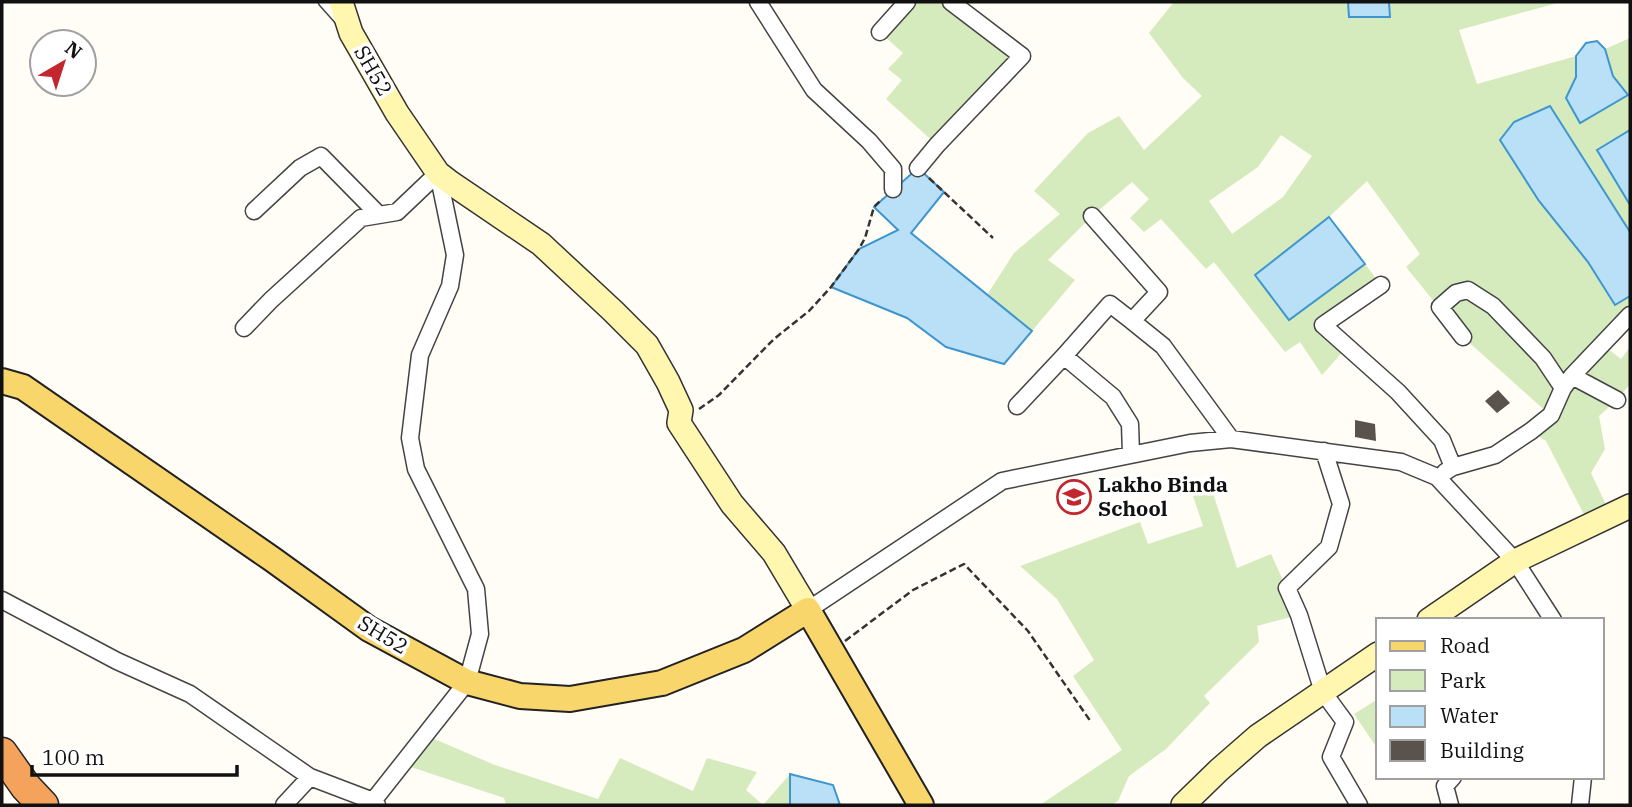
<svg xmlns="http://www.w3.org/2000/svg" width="1632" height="807" font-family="'IBM Plex Serif',serif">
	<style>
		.green { fill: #d5ebbd; fill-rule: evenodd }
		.water { fill: #b9e0f7; stroke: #3f96cf; stroke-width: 2 }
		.building { fill: #5a524d }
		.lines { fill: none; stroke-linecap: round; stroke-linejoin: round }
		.lane-casing { stroke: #444; stroke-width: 11 }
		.street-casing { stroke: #444; stroke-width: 19 }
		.secondary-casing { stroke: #333; stroke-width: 26 }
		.primary-casing { stroke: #222; stroke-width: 28 }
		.highway-casing { stroke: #222; stroke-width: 33 }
		.path { stroke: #333; stroke-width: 2.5; stroke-dasharray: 7 3.5; stroke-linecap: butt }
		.lane { stroke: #fff; stroke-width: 8 }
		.street { stroke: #fff; stroke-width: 16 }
		.secondary { stroke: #fff6b0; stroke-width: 23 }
		.primary { stroke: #f9d66b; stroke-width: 24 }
		.highway { stroke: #f5a25d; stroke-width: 30 }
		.labels { text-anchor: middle; stroke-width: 7; stroke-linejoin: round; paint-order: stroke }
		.street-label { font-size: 21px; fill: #111; stroke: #fff }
		.poi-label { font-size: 21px; font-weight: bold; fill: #111; stroke: #fff; text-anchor: start }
	</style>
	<rect width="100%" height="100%" fill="#fffdf5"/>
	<path class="green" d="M907 2H951L1022 56 937 145 886 99 902 80 888 69 903 53 880 32Z
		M1174 2H1348L1349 17H1390L1389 2H1561L1459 30 1477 84 1576 56V77L1566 98 1628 95 1613 76 1605 49 1630 38V130L1597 151 1630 205V232L1588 262 1615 305 1630 296V315L1603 345 1621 359 1630 347V384L1617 400 1599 416 1605 449 1591 473 1611 515 1590 526 1546 441 1531 431 1550 415 1463 337 1406 267 1420 254 1367 181 1329 217 1255 275 1289 320 1365 264 1381 285 1323 325 1348 346 1322 375 1300 342 1285 352 1214 262 1206 269 1161 219 1144 232 1130 218 1149 199 1132 182 1092 216 1048 260 1075 280 1032 331 987 295 1014 253 1060 214 1034 191 1088 133 1119 116 1144 150 1202 96 1183 78 1149 33ZM1281 135 1312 156 1283 197 1232 234 1209 201 1258 167Z
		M1212 490 1237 568 1271 554 1299 615 1257 626 1259 642 1204 696 1210 703 1166 749 1129 776 1118 801 1111 805H1040L1122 750 1073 676 1094 660 1057 599 1020 566 1140 522 1148 544 1203 526 1193 496Z
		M1378 699V746L1375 745 1354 714Z
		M425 735 495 765 598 799 620 758 693 791 707 758 757 772 746 790 763 805 790 774V805H506L504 798 402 764Z"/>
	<path class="water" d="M1348 2H1389L1390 17H1349Z
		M1597 41 1605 49 1613 76 1628 95 1580 123 1566 98 1576 77V56L1586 43Z
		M1550 106 1630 232V296L1615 305 1588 262 1539 201 1500 140 1514 122Z
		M1630 130V205L1597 150Z
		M918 168 944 192 911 233 1032 331 1004 364 946 347 907 318 831 287 859 249 898 230 874 207Z
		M1329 217 1365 264 1289 320 1255 275Z
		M790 774 833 785 840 805H790Z"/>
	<path class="building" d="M1498 390 1510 403 1497 413 1485 401Z
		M1355 420 1375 424 1376 441 1355 437Z"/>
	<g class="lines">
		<g class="lane-casing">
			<path id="lane" d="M323 2 339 20"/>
		</g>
		<g class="street-casing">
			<path id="street" d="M758 2 814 90 869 141 893 169V189
				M880 32 907 2
				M918 168 937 145 1022 56 951 2
				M254 211 300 168 321 156 379 215
				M1092 216 1159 292 1132 321 1163 346 1231 439
				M1381 285 1323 325 1398 392 1442 440 1453 467
				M244 328 271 300 361 218 397 212 438 173
				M1463 337 1440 307 1456 293 1468 290 1493 306 1543 358 1563 388
				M1064 356 1110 304 1132 321
				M1572 376 1617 400
				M1017 406 1064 356 1113 397 1130 424 1131 454
				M1324 451 1341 504 1329 547 1287 588 1299 615 1323 692 1345 722 1331 757 1359 805
				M1445 472 1453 467 1495 455 1531 431 1551 415 1563 388 1572 376 1630 315
				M2 600 117 661 190 694 310 777 373 801 377 805
				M808 610 1002 481 1190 443 1231 439 1401 462 1437 477 1515 561 1553 620
				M373 801 467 682 480 634 476 589 416 469 410 438 420 355 450 286 455 255 438 173
				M284 805 310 777
				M1450 805 1445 786 1453 777
				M1580 805 1583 777"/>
		</g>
		<g class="secondary-casing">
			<path id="secondary" d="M341 2 351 33 397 113 438 173 451 183 541 244 613 311 647 345 668 382 681 410 679 423 732 504 774 553 808 610
				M1429 620 1515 561 1630 506
				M1183 805 1219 770 1258 736 1378 654"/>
		</g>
		<g class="primary-casing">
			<path id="primary" d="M2 381 23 387 272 559 369 629 467 682 520 696 570 699 662 683 744 650 808 610 921 805"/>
		</g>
		<g class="highway-casing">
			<path id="highway" d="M2 753 26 787 43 805"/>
		</g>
		<path class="path" d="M929 178 993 238
			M699 409 719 395 774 339 809 311 831 287 859 249 865 238 874 207 882 199
			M845 641 913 590 964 564 1028 631 1091 722"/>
		<use href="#lane" class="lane"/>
		<use href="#street" class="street"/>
		<use href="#secondary" class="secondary"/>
		<use href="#primary" class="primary"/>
		<use href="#highway" class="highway"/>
	</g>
	<defs>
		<g id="school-ring" transform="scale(1.75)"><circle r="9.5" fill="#fff" stroke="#c4262e" stroke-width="1.5"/><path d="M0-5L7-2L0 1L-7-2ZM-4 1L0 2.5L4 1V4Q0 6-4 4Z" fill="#c4262e"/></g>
	</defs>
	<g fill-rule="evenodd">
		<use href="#school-ring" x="1074" y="497"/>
	</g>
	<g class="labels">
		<g class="street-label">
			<text transform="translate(373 71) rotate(60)" y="7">SH52</text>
			<text transform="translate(383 635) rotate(31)" y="7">SH52</text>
		</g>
		<g class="poi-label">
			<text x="1098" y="492">Lakho Binda<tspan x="1098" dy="24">School</tspan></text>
		</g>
	</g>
	<rect width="1632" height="807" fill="none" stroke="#111111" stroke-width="7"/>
	<rect x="1376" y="618" width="228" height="161" fill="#ffffff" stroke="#a0a0a0" stroke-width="2"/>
	<rect x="1390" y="641" width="35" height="10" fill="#f9d66b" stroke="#a0a0a0" stroke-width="2"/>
	<text x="1440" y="653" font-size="21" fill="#111111">Road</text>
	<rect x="1390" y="670" width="35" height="21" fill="#d5ebbd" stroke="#a0a0a0" stroke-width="2"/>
	<text x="1440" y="688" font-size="21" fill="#111111">Park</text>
	<rect x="1390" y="706" width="35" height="21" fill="#b9e0f7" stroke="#a0a0a0" stroke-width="2"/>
	<text x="1440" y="723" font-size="21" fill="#111111">Water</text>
	<rect x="1390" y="740" width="35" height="21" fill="#5a524d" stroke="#a0a0a0" stroke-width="2"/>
	<text x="1440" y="758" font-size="21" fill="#111111">Building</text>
	<g transform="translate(63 63) rotate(39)"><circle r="33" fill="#ffffff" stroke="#a0a0a0" stroke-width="2"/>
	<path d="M0-5L12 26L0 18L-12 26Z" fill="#c4262e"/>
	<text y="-10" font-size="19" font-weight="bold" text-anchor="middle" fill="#111111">N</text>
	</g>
	<path d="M32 765v10h205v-10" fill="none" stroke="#111111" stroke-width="3.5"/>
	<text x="42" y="765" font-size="21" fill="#111111" stroke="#ffffff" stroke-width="5" paint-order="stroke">100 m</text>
</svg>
